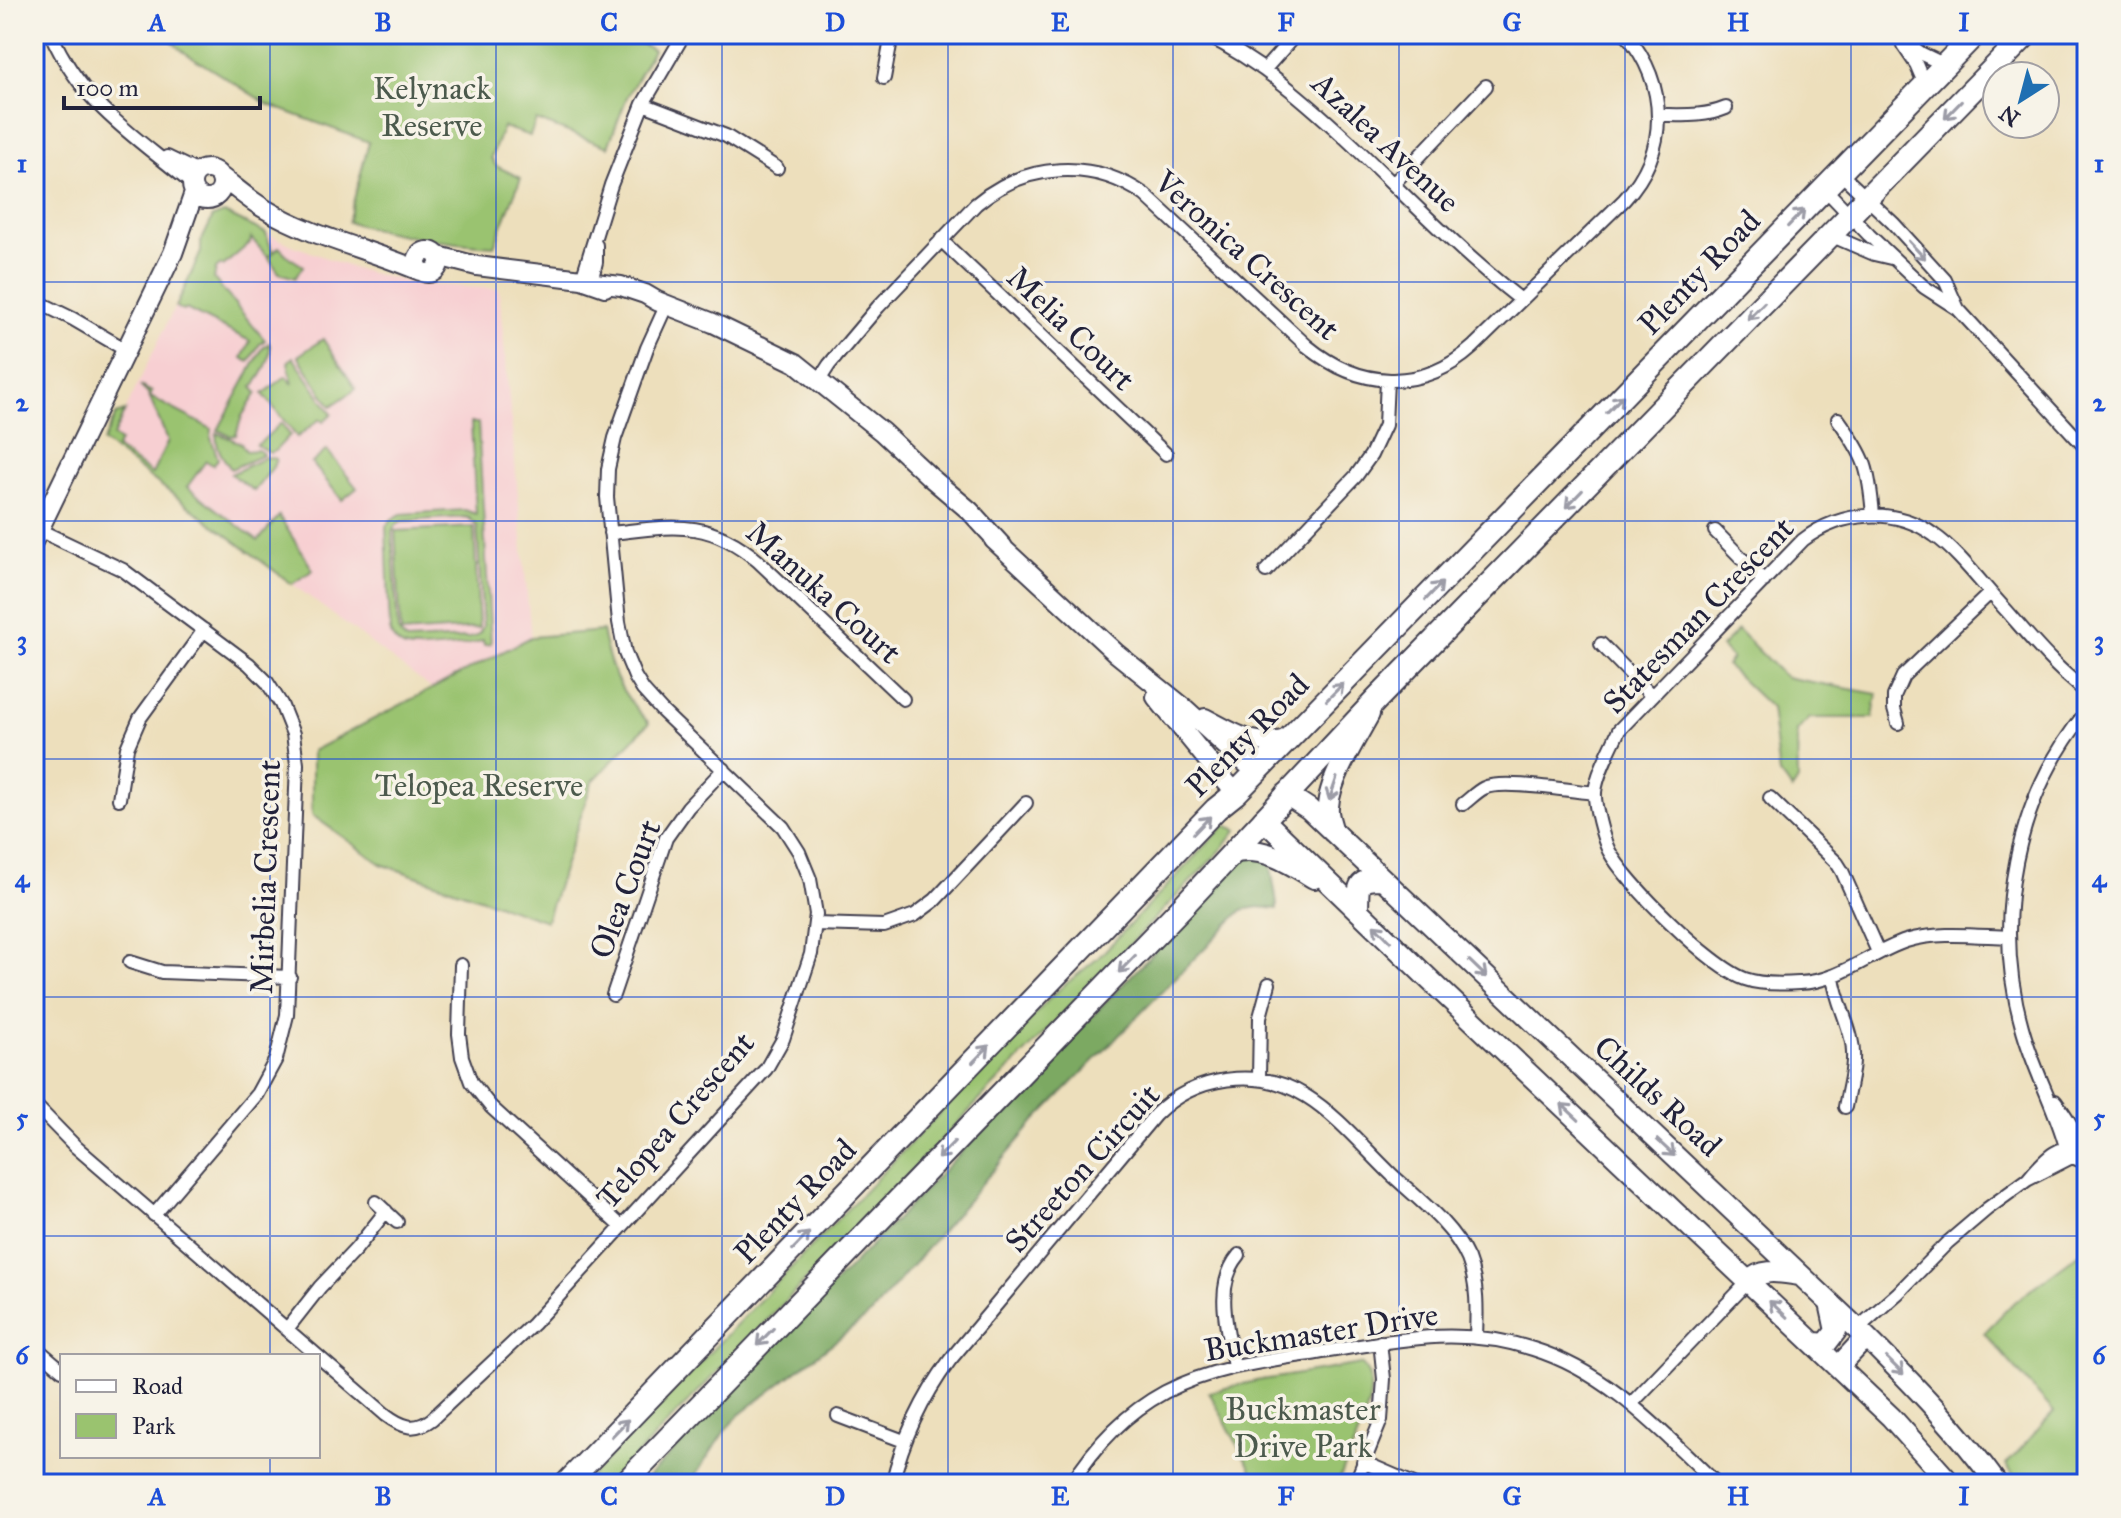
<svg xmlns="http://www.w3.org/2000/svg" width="2121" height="1518" font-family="'IM FELL Great Primer',serif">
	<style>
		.built { fill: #f7cfd2 }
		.green { fill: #9ac36f; stroke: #5e7255; stroke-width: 2; fill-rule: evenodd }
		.forest { fill: #7ba962; stroke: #4e664e; stroke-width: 2 }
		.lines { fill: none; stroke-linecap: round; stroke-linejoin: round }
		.street-casing { stroke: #403e4e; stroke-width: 16 }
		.secondary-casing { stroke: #403e4e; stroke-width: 22 }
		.primary-casing { stroke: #403e4e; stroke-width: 24 }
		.highway-casing { stroke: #403e4e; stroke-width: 26 }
		.street { stroke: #fff; stroke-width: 12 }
		.secondary { stroke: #fff; stroke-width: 18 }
		.primary { stroke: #fff; stroke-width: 20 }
		.highway { stroke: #fff; stroke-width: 22 }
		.oneway { stroke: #9c9ca7 }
		.grid { fill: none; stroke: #1d4ed8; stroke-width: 2; stroke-opacity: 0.55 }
		.labels { text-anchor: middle; stroke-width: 7; stroke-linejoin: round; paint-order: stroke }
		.park-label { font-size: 32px; fill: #4c5a4d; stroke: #f7f3e8 }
		.street-label { font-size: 32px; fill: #22223b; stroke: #f7f3e8 }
		.neatline { fill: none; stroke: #1d4ed8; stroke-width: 3 }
		.grid-label { font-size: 26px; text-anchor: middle; font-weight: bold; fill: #1d4ed8 }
	</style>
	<rect width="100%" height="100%" fill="#f7f3e8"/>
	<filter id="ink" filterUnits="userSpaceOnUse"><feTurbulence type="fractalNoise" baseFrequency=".0125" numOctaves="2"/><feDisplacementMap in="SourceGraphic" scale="16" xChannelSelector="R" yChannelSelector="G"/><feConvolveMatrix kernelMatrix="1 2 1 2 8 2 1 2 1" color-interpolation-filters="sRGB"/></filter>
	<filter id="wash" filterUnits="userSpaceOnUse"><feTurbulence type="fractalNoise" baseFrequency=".006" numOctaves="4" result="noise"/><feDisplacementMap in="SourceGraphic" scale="32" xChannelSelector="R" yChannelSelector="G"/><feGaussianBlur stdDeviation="1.8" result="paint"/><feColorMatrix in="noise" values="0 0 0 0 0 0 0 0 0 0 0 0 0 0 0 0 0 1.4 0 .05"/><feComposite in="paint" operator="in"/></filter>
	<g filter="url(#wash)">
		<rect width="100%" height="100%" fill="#eddfbc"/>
		<path class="built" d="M224 213 292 245 358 270 417 284 499 289 531 637 432 689 103 442 116 415 125 411 201 252V242L213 216Z"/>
		<path class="green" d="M164 34H624L653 50 627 97 608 147 536 120 530 136 503 127 491 158 496 166 521 178 494 246C442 243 398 236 348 222L369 142 269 105 184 52Z
			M224 213 266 233 273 253 279 247 289 257 303 266 295 278 279 273 269 258 272 254 267 256 251 238 250 243 223 266 221 265 216 269 214 279 265 340 259 345 249 362 242 358 250 341 186 309 184 311 176 307 201 252V242L213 217Z
			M323 339 356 389 331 406 298 356Z
			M269 343C273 357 262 377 252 387L257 393 242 416 236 435 230 436 218 430 262 349Z
			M293 357 332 414 323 422 320 419 297 437 263 394 286 376 293 384 288 362Z
			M140 386 152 392 150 397 212 429 211 438 218 459 213 465 206 461 187 487 258 541 279 516 313 570 292 584 103 442 116 415 125 411 113 436 120 442 116 448 152 474 168 441 148 394Z
			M281 423 290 435 275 451 270 453 256 445 261 442Z
			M471 423H478L491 644 484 645 483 640C473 646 414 652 403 647 397 644 393 639 390 633L386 526 392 519 401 514 465 510 476 514ZM464 517 469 518 477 526 483 626C480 634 477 637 469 638L406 641 398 631 392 532 397 524 402 521Z
			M217 433 241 443 246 451 257 450 262 453 263 455 231 469C223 458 214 446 217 433Z
			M327 450 357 488 342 500 312 463Z
			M266 457 276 459 273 467 254 491 231 474Z
			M474 527 479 628 401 633 395 531Z
			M1738 630 1785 677 1877 694 1873 718H1810L1797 731 1798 780 1792 790 1785 780 1779 775 1771 708 1726 665 1732 658 1721 647Z
			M602 631C611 672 619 692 649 723L592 782 546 921 381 864 312 815V751L531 637Z
			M1225 825 1237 830 1222 849 609 1484H583L1056 992 1098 958Z
			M2087 1248V1484H2020L2006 1465 2054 1412 1984 1333 2014 1302Z
			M1361 1364C1389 1388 1346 1456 1338 1484H1259L1209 1392 1256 1381Z"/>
		<path class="forest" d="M1262 840 1273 847C1267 867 1277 889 1277 909L1258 907 1242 910 1035 1121 872 1313 739 1415 726 1429 690 1484H641Z"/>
	</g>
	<g filter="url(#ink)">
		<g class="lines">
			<g class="street-casing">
				<path id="street" d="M51 34C83 106 134 135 191 183
					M1204 34C1262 62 1308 103 1355 147 1409 199 1462 254 1521 300
					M1893 34 1922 54 1945 65
					M1903 45 1916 64 1925 85
					M1265 69 1296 34
					M884 78 892 34
					M643 104 726 136 777 168
					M1658 115C1682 115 1704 117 1726 108
					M167 157 198 172
					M1839 172 1893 223 1945 280 1958 309
					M1393 184 1486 86
					M1824 188 1869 235 1924 287 1958 309 2087 449
					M1830 235 1874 254 1891 258
					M941 240 1166 454
					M582 279 611 185 643 104 684 34
					M591 282 596 262V245
					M34 300 73 319 126 350
					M818 382 829 365 878 307 976 204C1025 163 1092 158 1145 195L1307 346C1359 389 1422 393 1473 347L1624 200C1670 150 1668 85 1626 34
					M1838 419C1866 458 1869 468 1873 515
					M39 530 123 570 249 664 267 682 281 704 293 734 297 764 287 1015 276 1059 257 1094 154 1215
					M1715 531 1764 581
					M610 533C671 527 707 517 758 561L903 699
					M1266 571 1356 476 1371 455 1385 425 1387 380
					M1601 644 1651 695
					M2087 711C2015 798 1992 919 2022 1027 2033 1069 2055 1106 2066 1147L2072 1157 2087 1163
					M1898 723 1894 709V696L1903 676 1990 593
					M1770 798 1837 863 1842 871 1878 952
					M119 799 127 748 140 718 204 630
					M1463 804C1470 799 1476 792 1484 788 1501 779 1572 791 1595 793
					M815 924 884 926 915 915 935 900 1026 803
					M2009 937C1976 936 1938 931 1906 941 1870 953 1839 982 1799 983 1783 984 1761 985 1745 979 1711 967 1626 883 1609 851 1603 839 1594 805 1595 792 1597 773 1611 748 1619 730L1803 540C1841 511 1894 506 1934 535 1959 552 1984 587 2006 610 2021 627 2035 644 2051 660 2062 672 2075 682 2087 693
					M130 962 162 972 290 977
					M461 965 459 1034 462 1057 471 1082 491 1107 622 1227
					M1833 977C1836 999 1846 1017 1851 1038 1857 1060 1849 1085 1845 1107
					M613 995 666 838 688 807 724 769
					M1259 1079 1260 1017 1269 984
					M2055 1101C2069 1120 2081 1134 2072 1157
					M34 1104 76 1147 386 1415C402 1427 415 1432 432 1419L533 1324 766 1069 783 1039 811 954 816 914 810 879 799 852 783 827 662 711 643 690 635 677 625 653 619 622 607 497 608 469 615 438 647 348 667 304
					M2029 1178C2045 1159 2061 1140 2087 1150
					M376 1202 397 1222
					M287 1329 320 1287 356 1249 386 1211
					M1857 1329 1898 1293 1947 1243 1987 1209 2027 1180 2072 1157
					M34 1346 62 1370
					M1234 1367C1228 1331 1213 1286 1239 1255
					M1631 1404 1749 1281
					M838 1416 904 1441
					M1363 1462 1414 1484
					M892 1484C903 1438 922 1398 950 1360L1155 1115C1194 1076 1258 1066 1306 1096 1337 1115 1365 1149 1391 1174 1418 1199 1453 1225 1468 1259 1478 1284 1477 1311 1476 1337
					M1071 1484C1094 1447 1126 1413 1165 1392 1213 1367 1265 1361 1317 1353 1393 1341 1457 1325 1533 1349 1608 1372 1662 1432 1717 1484
					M1355 1484 1381 1420 1384 1379 1380 1342"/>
			</g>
			<g class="secondary-casing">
				<path id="secondary" d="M192 184a15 15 0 1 1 30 0a15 15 0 1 1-30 0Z
					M220 176C235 187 249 200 265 209 314 238 369 249 420 271
					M417 262a11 11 0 1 1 22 0a11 11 0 1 1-22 0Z
					M438 256 477 266 582 279 605 287
					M595 283 621 286 645 294 657 301 713 323 796 363 882 432 930 477 970 511 1003 547
					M34 540 173 253 194 193
					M994 540 1116 653 1182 706 1237 756 1257 772
					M1156 697 1218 773 1236 793
					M1205 718C1236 734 1255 749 1290 738"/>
			</g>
			<g class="primary-casing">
				<path id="primary" d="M1286 794 1309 809 1866 1337C1913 1384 1958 1430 1997 1484
					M1263 819 1432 982 1891 1417 1951 1484
					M1333 832C1331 824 1327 815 1328 807 1329 780 1356 738 1369 714
					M1232 853C1263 845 1288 862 1314 878
					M1358 909C1359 887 1355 879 1381 879
					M1749 1281C1763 1267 1783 1273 1800 1275
					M1815 1343 1826 1344 1836 1331 1830 1303
					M1839 1366 1866 1337"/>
			</g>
			<g class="highway-casing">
				<path id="highway" d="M566 1484 1216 809 1236 793 1975 34
					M624 1484 1181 908 1377 699 2027 34"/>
			</g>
			<use href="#street" class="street"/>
			<use href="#secondary" class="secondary"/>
			<use href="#primary" class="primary"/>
			<use href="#highway" class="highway"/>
		</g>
		<defs><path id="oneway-shaft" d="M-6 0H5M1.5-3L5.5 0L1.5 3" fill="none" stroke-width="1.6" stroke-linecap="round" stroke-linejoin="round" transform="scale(2)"/></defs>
		<g class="oneway">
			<use href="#oneway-shaft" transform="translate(1953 110) rotate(134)"/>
			<use href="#oneway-shaft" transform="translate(1796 218) rotate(-46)"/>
			<use href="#oneway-shaft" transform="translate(1917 250) rotate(47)"/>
			<use href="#oneway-shaft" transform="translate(1756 311) rotate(134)"/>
			<use href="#oneway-shaft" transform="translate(1615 404) rotate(-46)"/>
			<use href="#oneway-shaft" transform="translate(1574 499) rotate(134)"/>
			<use href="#oneway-shaft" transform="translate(1434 591) rotate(-46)"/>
			<use href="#oneway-shaft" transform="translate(1335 692) rotate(-45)"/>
			<use href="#oneway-shaft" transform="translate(1333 789) rotate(109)"/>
			<use href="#oneway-shaft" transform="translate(1202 825) rotate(-46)"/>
			<use href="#oneway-shaft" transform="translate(1382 933) rotate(-135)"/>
			<use href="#oneway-shaft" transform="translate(1127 964) rotate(134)"/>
			<use href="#oneway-shaft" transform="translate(1478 969) rotate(44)"/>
			<use href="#oneway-shaft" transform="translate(981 1054) rotate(-46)"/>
			<use href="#oneway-shaft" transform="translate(1570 1112) rotate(-137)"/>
			<use href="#oneway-shaft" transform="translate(1666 1148) rotate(43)"/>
			<use href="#oneway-shaft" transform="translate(946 1150) rotate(134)"/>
			<use href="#oneway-shaft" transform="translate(801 1241) rotate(-46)"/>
			<use href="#oneway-shaft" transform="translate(1778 1309) rotate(-137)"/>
			<use href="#oneway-shaft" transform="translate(765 1337) rotate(134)"/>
			<use href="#oneway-shaft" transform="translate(1895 1366) rotate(45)"/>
			<use href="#oneway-shaft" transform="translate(620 1428) rotate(-46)"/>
		</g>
	</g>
	<path class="grid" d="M270 34V1356M496 34V1484M722 34V1484M948 34V1484M1173 34V1484M1399 34V1484M1625 34V1484M1851 34V1484M34 282H2087M34 521H2087M34 759H2087M34 997H2087M34 1236H2087M270 1456V1484"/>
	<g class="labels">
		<g class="park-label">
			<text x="432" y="99">Kelynack<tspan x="432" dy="37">Reserve</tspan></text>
			<text x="479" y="796">Telopea Reserve</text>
			<text x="1303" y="1420">Buckmaster<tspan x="1303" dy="37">Drive Park</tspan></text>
		</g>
		<g class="street-label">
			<text transform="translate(1386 142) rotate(43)" y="11">Azalea Avenue</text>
			<text transform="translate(1247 255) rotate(42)" y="11">Veronica Crescent</text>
			<text transform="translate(1699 272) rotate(-46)" y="11">Plenty Road</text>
			<text transform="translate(1071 328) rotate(44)" y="11">Melia Court</text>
			<text transform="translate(824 592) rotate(42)" y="11">Manuka Court</text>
			<text transform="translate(1698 615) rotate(-46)" y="11">Statesman Crescent</text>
			<text transform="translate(1247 735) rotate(-45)" y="11">Plenty Road</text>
			<text transform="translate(265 877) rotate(-88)" y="11">Mirbelia Crescent</text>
			<text transform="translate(625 889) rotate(-69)" y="11">Olea Court</text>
			<text transform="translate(1658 1096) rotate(43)" y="11">Childs Road</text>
			<text transform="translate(675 1120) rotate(-49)" y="11">Telopea Crescent</text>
			<text transform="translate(1082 1168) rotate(-48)" y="11">Streeton Circuit</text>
			<text transform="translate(795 1201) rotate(-46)" y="11">Plenty Road</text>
			<text transform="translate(1321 1332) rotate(-9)" y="11">Buckmaster Drive</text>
		</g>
	</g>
	<rect width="2121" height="1518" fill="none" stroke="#f7f3e8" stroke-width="88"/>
	<rect x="60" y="1354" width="260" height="104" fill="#f7f3e8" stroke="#a29fa3" stroke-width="2"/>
	<rect x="76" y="1380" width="40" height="12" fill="#ffffff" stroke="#a29fa3" stroke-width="2"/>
	<text x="132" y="1394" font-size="24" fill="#22223b">Road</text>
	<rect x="76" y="1414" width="40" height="24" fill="#9ac36f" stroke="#a29fa3" stroke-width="2"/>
	<text x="132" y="1434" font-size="24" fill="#22223b">Park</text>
	<g transform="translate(2021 100) rotate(216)"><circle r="38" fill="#f7f3e8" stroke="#a29fa3" stroke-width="2"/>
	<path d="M0-6L14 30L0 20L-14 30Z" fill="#1f6fb2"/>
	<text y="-12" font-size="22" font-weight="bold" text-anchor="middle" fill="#22223b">N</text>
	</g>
	<path d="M64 96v12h196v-12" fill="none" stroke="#22223b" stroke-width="4"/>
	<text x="76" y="96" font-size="24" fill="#22223b" stroke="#f7f3e8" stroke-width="6" paint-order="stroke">100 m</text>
	<rect x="44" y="44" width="2033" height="1430" class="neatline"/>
	<g class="grid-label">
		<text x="157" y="31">A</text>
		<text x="383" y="31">B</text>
		<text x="609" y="31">C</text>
		<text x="835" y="31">D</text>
		<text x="1060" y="31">E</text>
		<text x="1286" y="31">F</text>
		<text x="1512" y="31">G</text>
		<text x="1738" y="31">H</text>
		<text x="1964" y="31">I</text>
		<text x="22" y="172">1</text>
		<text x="2099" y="172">1</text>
		<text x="22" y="411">2</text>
		<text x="2099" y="411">2</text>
		<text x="22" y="649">3</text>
		<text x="2099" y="649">3</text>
		<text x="22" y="887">4</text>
		<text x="2099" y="887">4</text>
		<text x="22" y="1126">5</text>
		<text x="2099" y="1126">5</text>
		<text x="22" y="1364">6</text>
		<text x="2099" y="1364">6</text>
		<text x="157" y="1505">A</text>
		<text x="383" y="1505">B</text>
		<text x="609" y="1505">C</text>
		<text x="835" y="1505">D</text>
		<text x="1060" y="1505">E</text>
		<text x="1286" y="1505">F</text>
		<text x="1512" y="1505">G</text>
		<text x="1738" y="1505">H</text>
		<text x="1964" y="1505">I</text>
	</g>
</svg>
